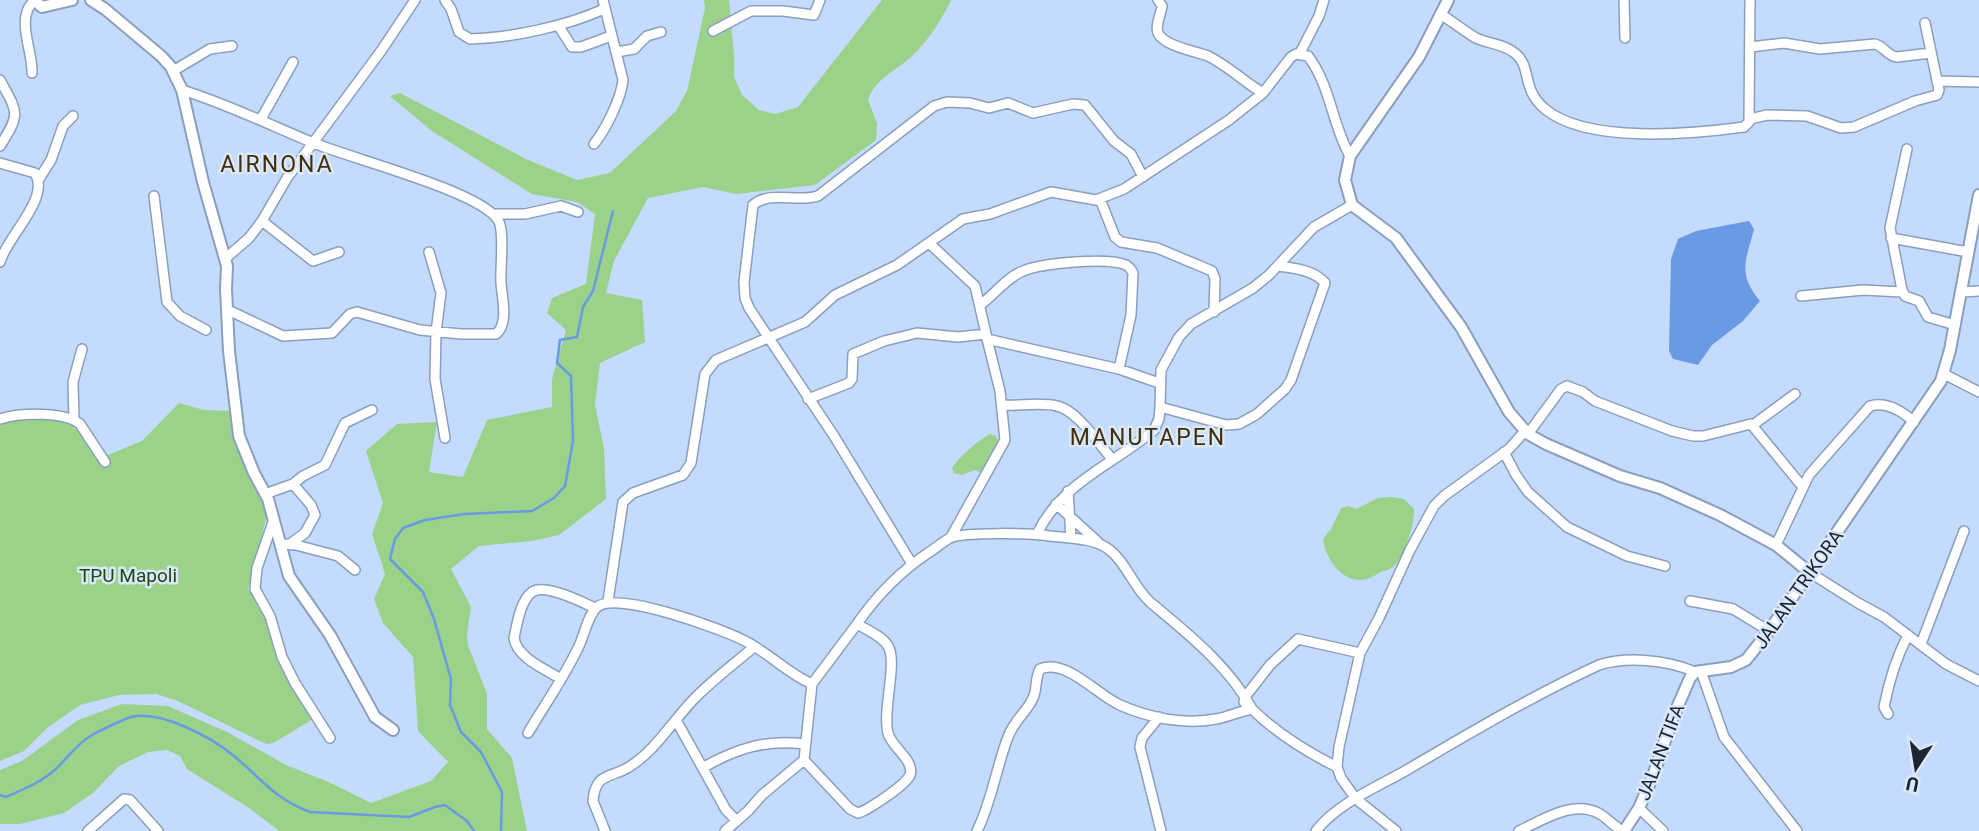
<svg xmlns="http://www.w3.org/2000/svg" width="1979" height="831" font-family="Roboto,sans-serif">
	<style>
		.green { fill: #9ad28a }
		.water { fill: #6b9ae4 }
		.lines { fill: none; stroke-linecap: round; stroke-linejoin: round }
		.stream { stroke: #6b9ae4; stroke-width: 2.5 }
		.minor-casing { stroke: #8a9fbf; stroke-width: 12 }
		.tertiary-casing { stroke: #8a9fbf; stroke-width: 14 }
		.minor { stroke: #fff; stroke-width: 9 }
		.tertiary { stroke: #fff; stroke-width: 10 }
		.labels { text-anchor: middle; stroke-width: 5; stroke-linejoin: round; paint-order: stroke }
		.park-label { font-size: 19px; fill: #1f4613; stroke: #dae8fd }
		.street-label { font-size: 19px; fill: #1d2531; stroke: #dae8fd }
		.quarter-label { font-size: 23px; letter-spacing: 2px; fill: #422e07; stroke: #dae8fd }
	</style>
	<rect width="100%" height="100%" fill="#c5dbfd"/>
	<path class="green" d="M704 0H729L734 56V77L742 95 759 110 775 114 798 107 882 0H951C941 21 927 43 910 58 894 72 875 79 868 100L877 123 876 140 815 185 736 194 703 187 648 198 614 261 606 293 642 300 645 342 600 363 595 405 604 448 606 499 559 535 532 541 479 546 451 569 471 607 467 634 468 645 487 694V729L512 758 527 831H279L249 808 187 769 180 756 167 750 148 752 119 766 93 793 64 813 20 824H0V770L22 761 78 720 122 704 168 706 227 732 286 765 331 783 371 803 431 781 448 762 418 731 413 657 383 623 374 599 385 574 372 534 383 503 366 451 397 424 437 422 429 472 463 477 487 420 552 407V379L566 330 547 313 552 298 586 284 595 214 577 202 532 194 432 131 390 96 400 93 526 159 577 180 610 173 676 111 687 91 705 8Z
		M179 403 204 410 232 411C222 435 259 490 267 515L248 589 264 612 280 660 293 688 301 703 315 718 273 743 266 744 178 701 156 694 119 695 80 705 47 728 24 751 0 761V417H64L103 457 142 441Z
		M990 434 996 436 999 442 984 474 975 470 962 475 954 473 952 469C955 460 981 438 990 434Z
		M1392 497 1404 499 1414 509C1415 523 1405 555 1395 565 1391 570 1386 570 1381 572 1374 576 1368 580 1360 580 1340 580 1325 557 1323 539L1331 529 1341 508 1348 506 1356 509 1378 498Z"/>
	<path class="water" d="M1749 221 1754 229C1746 261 1737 273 1760 301L1743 321 1712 345 1698 365 1673 359 1669 351 1671 259 1678 239 1696 231Z"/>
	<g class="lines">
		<path class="stream" d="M0 795 6 797C24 789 42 782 57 768 68 757 78 743 92 735 99 731 124 719 131 717 161 710 211 737 234 756 262 779 273 798 310 812L409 817 435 807 445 805 467 821 474 831
			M501 831 502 792 481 752 461 732 450 705 451 679 434 619 423 592 390 559 395 539 403 528 425 520 464 514 532 511 554 498 565 486 573 441 571 376 557 363 560 340 577 337 583 307 593 291 613 211"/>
		<g class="minor-casing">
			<path id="minor" d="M445 0 451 9 459 32 470 39C511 38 567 26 604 9
				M1158 0 1162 6C1161 14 1155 26 1158 33 1164 46 1195 51 1208 56 1227 65 1244 82 1263 93
				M1624 0 1625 38
				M1440 14C1452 21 1464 31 1476 38 1489 44 1505 44 1516 54 1532 68 1521 89 1545 109 1587 144 1692 134 1744 127L1749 122 1750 0
				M558 25 572 47H581L611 36
				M713 31 751 11H783L814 15 820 0
				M1750 47 1784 43 1820 49 1875 44C1884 46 1887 56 1897 57L1931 53
				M616 52 634 49 647 36 661 32
				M1300 53 1319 16 1324 0
				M173 71 210 49 232 46
				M32 73C33 51 15 18 34 1
				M0 80C18 113 21 113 0 146
				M1937 81 1979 82
				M182 90C227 104 268 124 311 142 349 158 480 191 498 220 505 230 500 268 501 283 502 298 509 324 496 334H461L420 330 357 312 350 314 332 333 283 336 228 310
				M261 119 293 62
				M1750 119 1767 115 1807 116 1841 128 1854 127 1915 101 1937 95 1939 90 1925 23
				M594 144C606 129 621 99 623 80L603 0
				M1907 149 1890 228 1902 290 1905 296 1919 301 1928 317 1955 325
				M0 163 35 173C51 198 6 238 0 262
				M39 179 51 160 63 126 73 116
				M154 196 167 302 180 316 206 330
				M1100 199 1115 237 1121 242 1157 248 1212 271 1215 279 1214 312
				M493 214H525L561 206 578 212
				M262 221 313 261 339 252
				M1891 238 1968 252
				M929 243 975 286 987 338
				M429 252 441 293 436 332 435 379 445 438
				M226 258 249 238 262 221 287 178 381 51 415 0
				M1962 292 1979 291
				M1801 296 1863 290 1902 292
				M980 305C994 295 1007 277 1023 271 1042 263 1108 257 1126 265 1131 268 1130 268 1133 273L1131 315 1119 369
				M1944 374 1979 392
				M808 399 849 383 852 379 853 354 884 341 917 333 958 337 986 334
				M1002 405C1019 406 1042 402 1057 406 1077 410 1099 444 1112 459
				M1160 407 1161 370 1179 337 1191 324 1253 288 1269 275 1314 227 1352 205
				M0 419C19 413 64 411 80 424L105 462
				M74 419 73 382 82 349
				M1753 425 1795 394
				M1528 434 1561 389 1567 386 1583 392 1595 401 1672 431 1693 436H1703L1751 424 1802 486
				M1504 452 1516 475 1528 492 1567 527 1627 556 1665 566
				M1068 491 1071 538
				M265 494 293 484 303 476 325 465 345 423 372 410
				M1056 504 1098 542
				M273 522 257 568 255 589 270 616 282 657 295 683 330 738
				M1037 534C1062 482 1113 465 1154 430L1159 419 1160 407 1226 425 1239 424 1257 414 1285 389 1291 380 1325 283C1314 270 1294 268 1278 266
				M951 537 1005 440 1000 391 987 339 1119 369 1159 383
				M282 544 296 545 338 556 355 570
				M290 544 305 533 315 515 311 505 293 484
				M1776 545 1809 475 1870 406C1887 401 1902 411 1914 422
				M912 564 834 436 749 308 745 298 744 282 753 205C770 190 797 203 818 196L934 106 947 102 970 103 989 108 1008 103 1033 113 1073 104 1085 105 1114 141 1131 154 1143 177
				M1809 572 1858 603 1884 617 1946 664 1979 681
				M608 601 623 502 633 493 683 475 691 463 705 374 716 360 805 322 835 295 897 265 963 219 990 214 1051 192 1096 200 1124 189 1229 120 1263 93 1291 57 1296 54 1308 56C1331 86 1332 125 1350 156
				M1690 601 1733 609 1769 631
				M1921 644 1964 531
				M1701 671 1724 737 1797 831
				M561 679C545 669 517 658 514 638 517 625 520 601 532 592 545 583 582 602 595 608
				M1244 702 1245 697 1270 665 1298 639 1360 653
				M1888 714 1884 707C1889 681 1896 658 1908 635
				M1159 717 1142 738 1140 747 1161 831
				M676 720 726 810 737 821
				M528 733C544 706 563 679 577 650 584 638 587 616 597 607 616 590 722 629 745 641 769 653 787 673 812 684L857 624
				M804 760 850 809 858 813C868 810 906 785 910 775 915 760 891 747 888 733 882 710 898 662 888 646 882 636 867 630 857 624 877 595 898 573 928 553 935 549 942 542 950 538 963 532 1033 533 1050 536 1068 538 1092 538 1107 548 1126 561 1133 587 1150 602 1188 634 1228 665 1252 709
				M804 760 812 684
				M704 767C737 748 768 739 805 744
				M1639 808 1663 831
				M88 831 124 799 130 800 158 831
				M605 831 593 801C595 772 612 778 629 767 655 751 672 722 693 700 711 681 734 664 754 647
				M725 831 748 811 762 795 804 760
				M977 831C992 801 996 768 1008 737 1015 719 1025 714 1032 700 1038 691 1034 680 1040 669 1066 658 1097 695 1120 705 1149 718 1184 725 1216 719 1228 717 1240 711 1252 709 1277 734 1305 751 1337 767
				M1316 831C1337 804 1375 788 1405 771 1468 734 1532 696 1599 665 1627 656 1668 660 1695 672
				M1396 831 1356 799 1341 778 1337 767 1339 747 1360 653 1379 618 1410 550 1434 506 1444 496 1509 449 1526 430
				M1519 831C1543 820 1573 799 1600 814 1608 819 1614 826 1622 831"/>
		</g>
		<g class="tertiary-casing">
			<path id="tertiary" d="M34 0 42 7 72 0
				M91 0 105 9 161 56 171 67 182 90 203 182 227 266 226 289 229 351 239 436 254 473 268 499 289 576 330 635 375 717 393 730
				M1448 0 1419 57 1350 156 1345 180 1352 205 1396 238 1461 327 1509 412 1528 434 1546 444 1620 476 1660 488 1720 515 1776 545 1809 572
				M1624 831 1639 808 1653 776 1673 717 1690 678 1695 672 1731 667 1746 660 1769 631 1941 381 1950 350 1979 195"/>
		</g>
		<use href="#minor" class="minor"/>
		<use href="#tertiary" class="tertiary"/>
	</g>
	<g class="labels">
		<g class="park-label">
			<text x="128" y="582">TPU Mapoli</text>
		</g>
		<g class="street-label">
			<text transform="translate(1798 589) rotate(-55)" y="7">JALAN TRIKORA</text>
			<text transform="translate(1660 752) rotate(-69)" y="7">JALAN TIFA</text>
		</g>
		<g class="quarter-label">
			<text x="277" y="172">AIRNONA</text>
			<text x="1148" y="445">MANUTAPEN</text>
		</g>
	</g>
	<g transform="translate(1916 768) rotate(192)" stroke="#dae8fd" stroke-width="5" paint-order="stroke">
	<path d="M0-5L12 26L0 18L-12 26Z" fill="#1d2531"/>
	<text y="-10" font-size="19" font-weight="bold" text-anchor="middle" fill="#1d2531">U</text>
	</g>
</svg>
